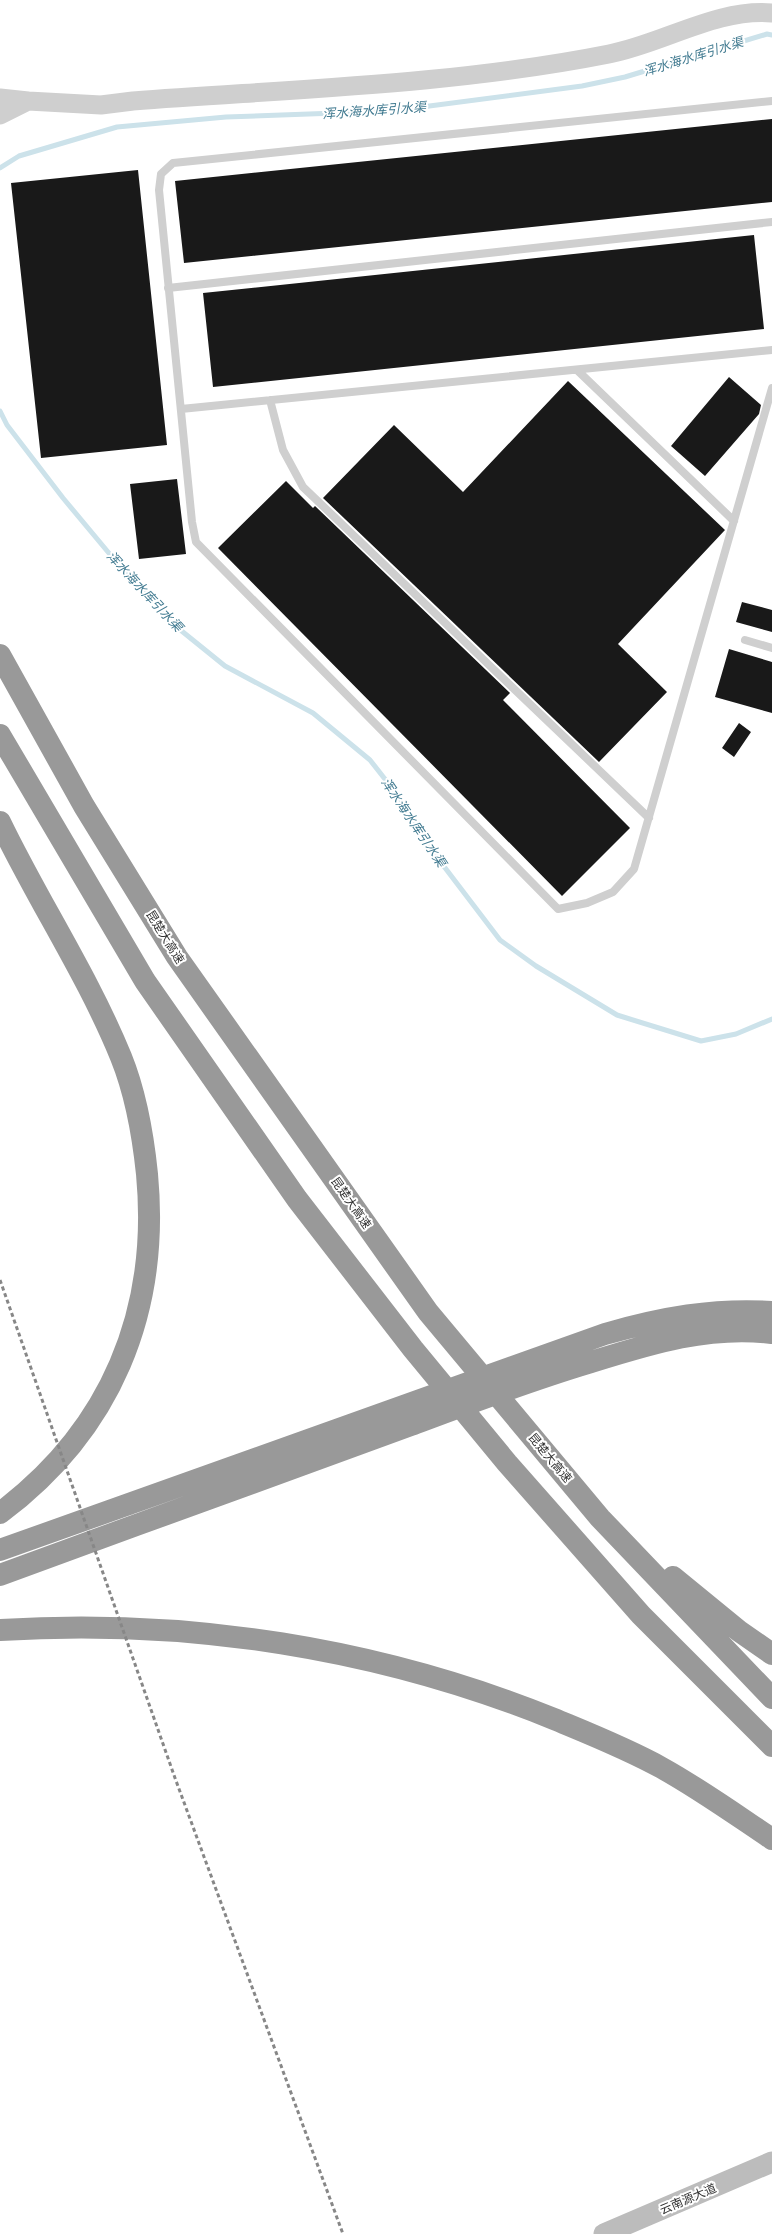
<svg xmlns="http://www.w3.org/2000/svg" width="772" height="2234" font-family="Arial,'Noto Sans SC',sans-serif">
	<style>
		.lines { fill: none; stroke-linecap: round; stroke-linejoin: round }
		.stream { stroke: #cce2ea; stroke-width: 5 }
		.building { fill: #191919 }
		.service { stroke: #cfcfcf; stroke-width: 8 }
		.tertiary { stroke: #cfcfcf; stroke-width: 19 }
		.secondary { stroke: #bcbcbc; stroke-width: 21 }
		.motorway { stroke: #999; stroke-width: 22 }
		.rail { stroke: #878787; stroke-width: 3; stroke-dasharray: 4 3; stroke-linecap: butt }
		.labels { text-anchor: middle; stroke-width: 4; stroke-linejoin: round; paint-order: stroke }
		.street-label { font-size: 12px; fill: #323232; stroke: #fff }
		.water-label { font-size: 13px; font-style: italic; fill: #427b91; stroke: #fff }
	</style>
	<rect width="100%" height="100%" fill="#fff"/>
	<g class="lines">
		<path class="stream" d="M0 168 19 156 117 127 226 117 391 111 582 86 625 77 767 34 772 35
			M0 411 7 425 63 498 118 564 173 624 225 666 313 713 370 760 399 797 433 852 500 940 536 966 617 1015 701 1041 736 1034 772 1019"/>
	</g>
	<path class="building" d="M772 119V202L184 263 175 181Z
		M138 170 167 445 41 458 11 183Z
		M754 235 764 329 213 387 203 293Z
		M729 377 761 405 759 414 705 476 671 446Z
		M568 381 725 530 618 644 667 692 599 762 323 498 394 425 463 492Z
		M177 479 186 554 139 559 130 484Z
		M286 481 313 508 315 506 510 693 503 700 630 828 562 896 218 548Z
		M742 602 772 610V632L736 622Z
		M729 649 772 662V713L715 697Z
		M739 723 751 732 734 757 722 748Z"/>
	<g class="lines">
		<path class="service" d="M772 101 173 163 161 174 159 190 192 522 196 542 558 909 587 903 613 892 634 869 772 388
			M168 288 772 222
			M577 370 734 521
			M270 400 283 450 303 487 649 818
			M181 409 772 350
			M745 640 772 648"/>
		<path class="tertiary" d="M0 98 28 101
			M0 115 28 101 101 105 133 101C292 89 453 85 609 54 662 44 717 8 772 13"/>
		<path class="secondary" d="M604 2234 772 2162"/>
		<path class="motorway" d="M0 655 84 806 177 957 428 1312 600 1518 772 1698
			M0 735 145 981 297 1199 413 1349 507 1463 641 1615 772 1746
			M0 822C38 901 88 976 121 1057 136 1094 143 1135 147 1174 160 1312 111 1430 0 1513
			M0 1550 605 1334C661 1318 714 1308 772 1312
			M0 1575C137 1525 274 1474 411 1425 470 1403 528 1381 588 1363 649 1344 708 1325 772 1333
			M673 1577 739 1631 772 1654
			M0 1630C188 1618 379 1648 554 1719 590 1734 628 1749 662 1768 700 1789 736 1815 772 1839"/>
		<path class="rail" d="M0 1280 175 1778 343 2234"/>
	</g>
	<g class="labels">
		<g class="street-label">
			<text transform="translate(165 937) rotate(58)" y="4">昆楚大高速</text>
			<text transform="translate(351 1203) rotate(55)" y="4">昆楚大高速</text>
			<text transform="translate(550 1458) rotate(50)" y="4">昆楚大高速</text>
			<text transform="translate(688 2199) rotate(-23)" y="4">云南源大道</text>
		</g>
		<g class="water-label">
			<text transform="translate(693 56) rotate(-17)" y="5">浑水海水库引水渠</text>
			<text transform="translate(374 110) rotate(-4)" y="5">浑水海水库引水渠</text>
			<text transform="translate(145 591) rotate(47)" y="5">浑水海水库引水渠</text>
			<text transform="translate(414 822) rotate(56)" y="5">浑水海水库引水渠</text>
		</g>
	</g>
</svg>
